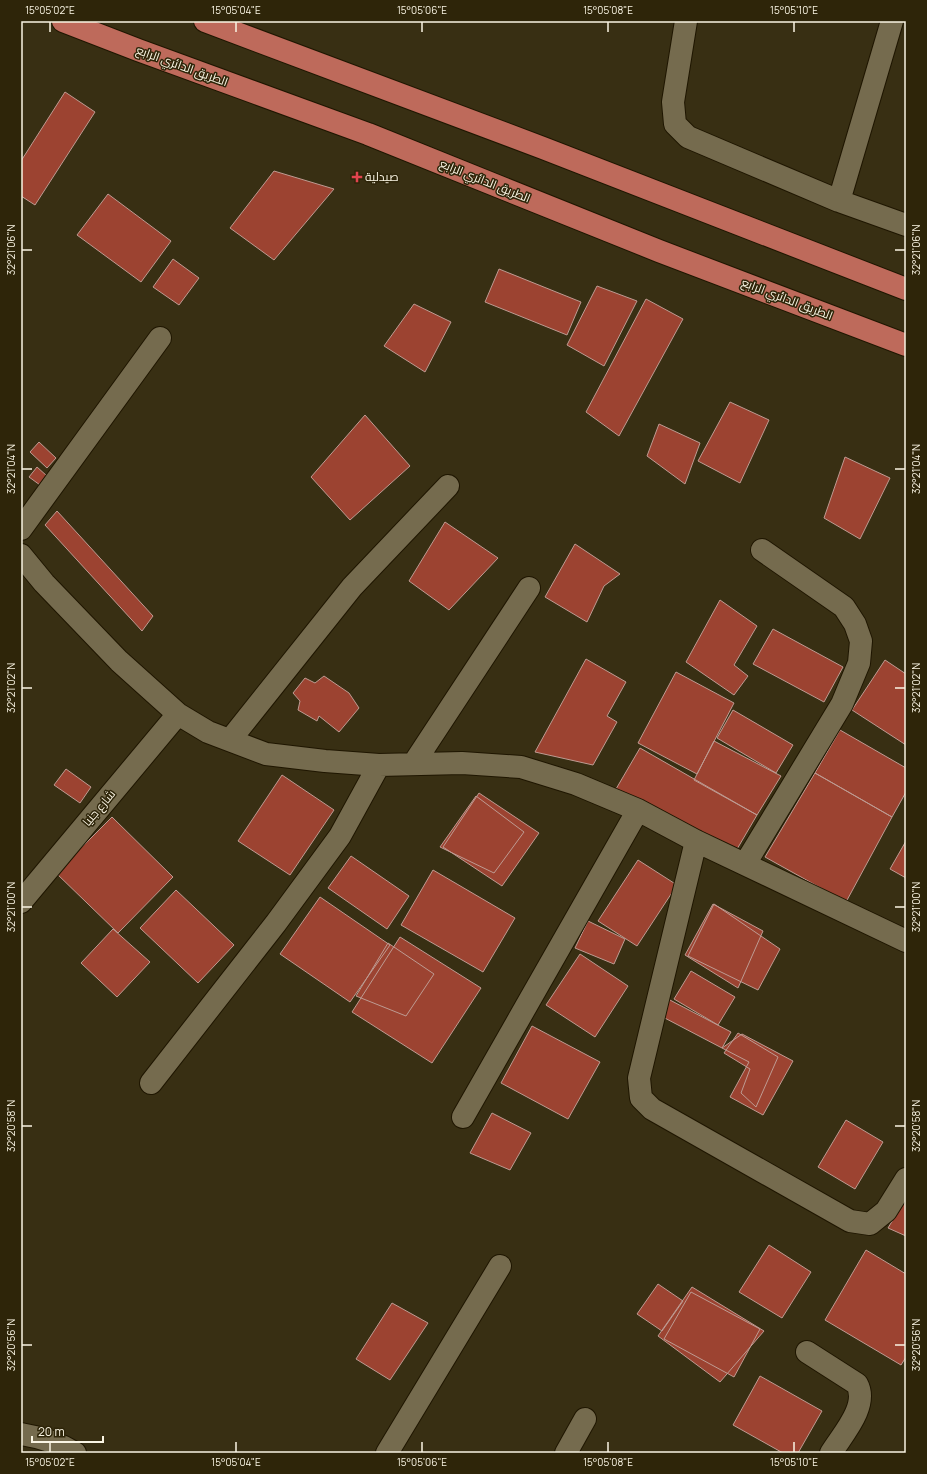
<svg xmlns="http://www.w3.org/2000/svg" width="927" height="1474" font-family="Manrope,Cairo,sans-serif">
	<style>
		.building { fill: #9c4331; stroke: #be9b92 }
		.lines { fill: none; stroke-linecap: round; stroke-linejoin: round }
		.minor-casing { stroke: #1f1600; stroke-width: 24 }
		.major-casing { stroke: #1f1600; stroke-width: 24 }
		.minor { stroke: #756b4e; stroke-width: 22 }
		.major { stroke: #be6a5b; stroke-width: 22 }
		.ticks { fill: none; stroke: #faf5e4; stroke-width: 1.5 }
		.health-dot { fill: #e0444e; stroke: #2e2509; stroke-width: 1.5 }
		.labels { text-anchor: middle; stroke-width: 3; stroke-linejoin: round; paint-order: stroke }
		.street-label { font-size: 12px; fill: #faf5e4; stroke: #2e2509 }
		.poi-label { font-size: 12px; fill: #faf5e4; stroke: #2e2509; text-anchor: start }
		.neatline { fill: none; stroke: #faf5e4; stroke-width: 1.5 }
		.ticks-label { font-size: 10px; text-anchor: middle; fill: #faf5e4 }
	</style>
	<rect width="100%" height="100%" fill="#382f13"/>
	<path class="building" d="M65 92 95 112 35 205 21 196V161Z
		M274 171 334 189 274 260 230 228Z
		M108 194 171 241 141 282 77 235Z
		M173 259 199 278 179 305 153 287Z
		M499 269 581 302 567 335 485 302Z
		M597 286 637 301 604 366 567 345Z
		M646 299 683 319 619 436 586 412Z
		M414 304 451 322 425 372 384 346Z
		M730 402 769 420 740 483 698 461Z
		M365 415 410 466 350 520 311 477Z
		M659 424 700 443 685 484 647 456Z
		M39 442 56 458 47 468 30 452Z
		M845 457 890 478 860 539 824 518Z
		M37 467 47 476 40 485 29 477Z
		M57 511 153 616 142 631 45 525Z
		M445 522 498 558 449 610 409 581Z
		M575 544 620 574 604 586 587 622 545 597Z
		M720 600 757 626 734 665 748 676 734 695 686 662Z
		M773 629 843 667 824 702 753 664Z
		M586 659 626 682 607 716 617 722 593 765 535 752Z
		M885 660 906 674V745L852 710Z
		M676 672 734 703 697 774 638 743Z
		M324 676 349 693 359 708 339 732 319 716 317 721 298 710 300 701 293 693 305 678 315 683Z
		M733 710 793 745 776 773 717 738Z
		M840 730 906 768V792L892 817 815 773Z
		M714 741 781 776 757 815 694 780Z
		M640 748 757 815 733 856 616 789Z
		M66 769 91 787 80 803 54 785Z
		M815 773 892 817 846 902 765 857Z
		M282 775 334 810 290 875 238 841Z
		M479 793 539 833 502 886 443 847Z
		M476 796 524 832 494 873 440 847Z
		M112 817 173 877 118 933 56 873Z
		M906 841V878L890 869Z
		M351 856 409 896 387 929 328 888Z
		M638 860 677 885 637 946 598 921Z
		M433 870 515 918 483 972 401 925Z
		M176 890 234 945 198 983 140 928Z
		M320 897 390 945 350 1002 280 954Z
		M713 904 763 931 738 988 685 955Z
		M714 904 780 949 758 990 688 956Z
		M588 921 625 939 614 964 575 948Z
		M113 929 150 962 117 997 81 963Z
		M400 937 481 988 432 1063 352 1012Z
		M388 943 434 974 406 1016 356 996Z
		M580 954 628 986 595 1037 546 1005Z
		M691 971 735 997 718 1025 674 999Z
		M668 999 731 1032 722 1048 659 1015Z
		M532 1026 600 1062 568 1119 501 1083Z
		M738 1033 778 1057 756 1107 741 1093 750 1069 724 1053Z
		M742 1034 793 1061 763 1115 730 1097 749 1062 722 1048Z
		M492 1113 531 1133 510 1170 470 1153Z
		M846 1120 883 1142 855 1189 818 1167Z
		M906 1198V1236L888 1228Z
		M769 1245 811 1272 782 1318 739 1292Z
		M866 1250 906 1274V1357L901 1365 825 1320Z
		M658 1284 683 1301 662 1331 637 1314Z
		M692 1287 764 1331 720 1382 658 1336Z
		M691 1292 760 1329 734 1377 664 1339Z
		M392 1303 428 1323 390 1380 356 1359Z
		M760 1376 822 1411 798 1453H783L733 1425Z"/>
	<g class="lines">
		<g class="minor-casing">
			<path id="minor" d="M686 21 673 102 675 124 688 137 839 201 906 225
				M839 201 892 21
				M21 529 160 338
				M21 555 44 583 119 661 178 714 208 732 266 754 325 761 379 765 462 763 521 767 576 784 638 810 696 841 906 941
				M230 740 352 587 448 486
				M414 763 529 588
				M696 841 639 1078 641 1098 652 1109 850 1221 870 1224 886 1211 906 1179
				M745 864 842 704 859 663 861 641 855 624 844 607 762 550
				M21 902 178 714
				M151 1083 276 923 340 836 379 765
				M463 1117 638 810
				M807 1352 857 1384C869 1406 842 1435 831 1453
				M21 1434C39 1437 59 1443 75 1453
				M387 1453 500 1266
				M566 1453 585 1419"/>
		</g>
		<g class="major-casing">
			<path id="major" d="M63 21 138 50 368 134 659 251 906 345
				M205 21 543 148 906 289"/>
		</g>
		<use href="#minor" class="minor"/>
		<use href="#major" class="major"/>
	</g>
	<path class="ticks" d="M50 22V32M236 22V32M422 22V32M608 22V32M794 22V32M22 250H32M895 250H905M22 469H32M895 469H905M22 688H32M895 688H905M22 907H32M895 907H905M22 1126H32M895 1126H905M22 1345H32M895 1345H905M50 1442V1452M236 1442V1452M422 1442V1452M608 1442V1452M794 1442V1452"/>
	<path class="health-dot" d="M355 171h4v4h4v4h-4v4h-4v-4h-4v-4h4z"/>
	<g class="labels">
		<g class="street-label">
			<text transform="translate(182 66) rotate(20)" y="4">الطريق الدائري الرابع</text>
			<text transform="translate(485 181) rotate(22)" y="4">الطريق الدائري الرابع</text>
			<text transform="translate(787 299) rotate(21)" y="4">الطريق الدائري الرابع</text>
			<text transform="translate(99 808) rotate(-50)" y="4">شارع جنيا</text>
		</g>
		<g class="poi-label">
			<text x="365" y="181">صيدلية</text>
		</g>
	</g>
	<rect width="927" height="1474" fill="none" stroke="#2e2509" stroke-width="44"/>
	<path d="M32 1436v6h71v-6" fill="none" stroke="#faf5e4" stroke-width="2"/>
	<text x="38" y="1436" font-size="12" fill="#faf5e4" stroke="#2e2509" stroke-width="3" paint-order="stroke">20 m</text>
	<rect x="22" y="22" width="883" height="1430" class="neatline"/>
	<g class="ticks-label">
		<text x="50" y="14">15°05'02"E</text>
		<text x="236" y="14">15°05'04"E</text>
		<text x="422" y="14">15°05'06"E</text>
		<text x="608" y="14">15°05'08"E</text>
		<text x="794" y="14">15°05'10"E</text>
		<text transform="translate(11 250) rotate(-90)" y="4">32°21'06"N</text>
		<text transform="translate(916 250) rotate(-90)" y="4">32°21'06"N</text>
		<text transform="translate(11 469) rotate(-90)" y="4">32°21'04"N</text>
		<text transform="translate(916 469) rotate(-90)" y="4">32°21'04"N</text>
		<text transform="translate(11 688) rotate(-90)" y="4">32°21'02"N</text>
		<text transform="translate(916 688) rotate(-90)" y="4">32°21'02"N</text>
		<text transform="translate(11 907) rotate(-90)" y="4">32°21'00"N</text>
		<text transform="translate(916 907) rotate(-90)" y="4">32°21'00"N</text>
		<text transform="translate(11 1126) rotate(-90)" y="4">32°20'58"N</text>
		<text transform="translate(916 1126) rotate(-90)" y="4">32°20'58"N</text>
		<text transform="translate(11 1345) rotate(-90)" y="4">32°20'56"N</text>
		<text transform="translate(916 1345) rotate(-90)" y="4">32°20'56"N</text>
		<text x="50" y="1466">15°05'02"E</text>
		<text x="236" y="1466">15°05'04"E</text>
		<text x="422" y="1466">15°05'06"E</text>
		<text x="608" y="1466">15°05'08"E</text>
		<text x="794" y="1466">15°05'10"E</text>
	</g>
</svg>
